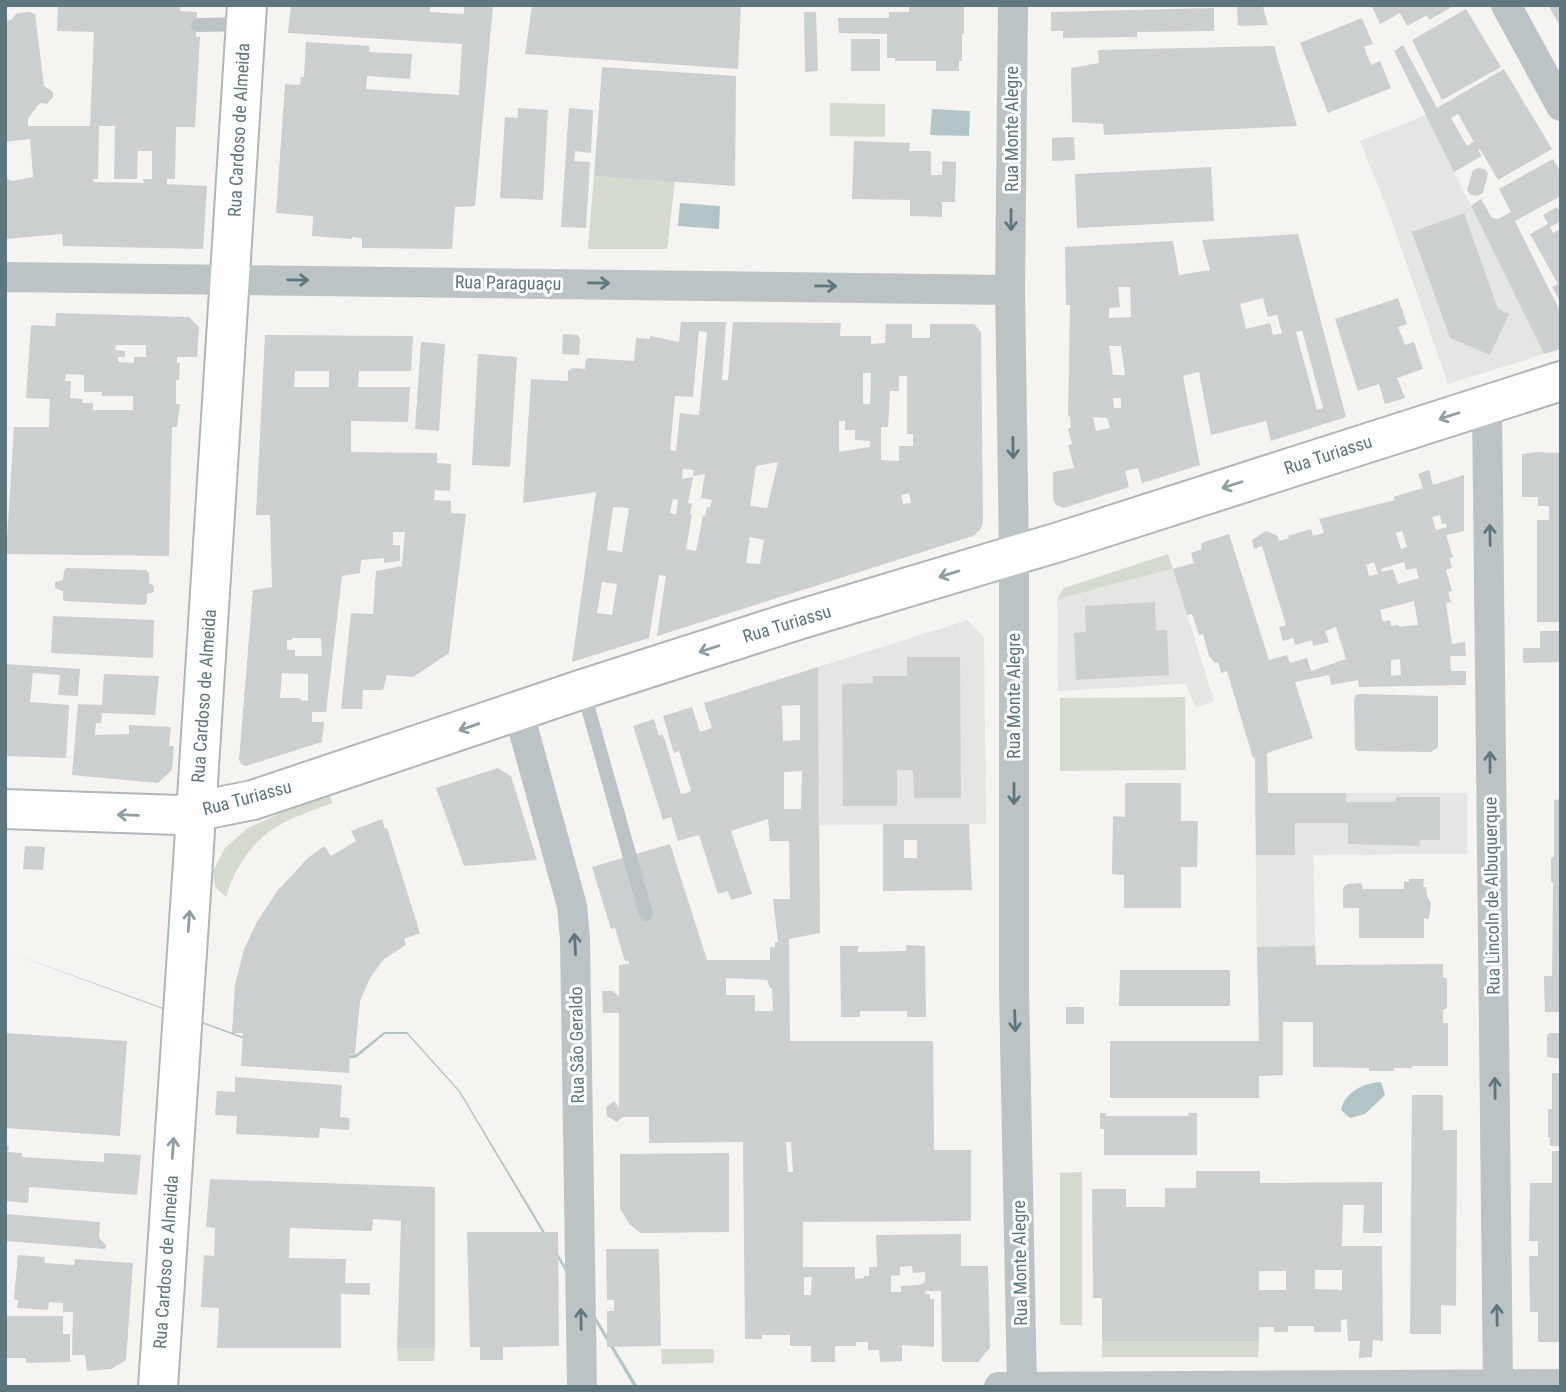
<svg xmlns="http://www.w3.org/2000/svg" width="1566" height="1392" font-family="'Roboto Condensed',sans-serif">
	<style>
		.built { fill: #e5e5e4 }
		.green { fill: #d5dacf }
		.water { fill: #b2c5c6 }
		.building { fill: #cccfd0; fill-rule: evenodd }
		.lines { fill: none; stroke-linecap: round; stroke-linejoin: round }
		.secondary-casing { stroke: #afb7ba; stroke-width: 42 }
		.lane { stroke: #bcc3c5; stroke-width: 14 }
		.street { stroke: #bcc3c5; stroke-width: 30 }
		.secondary { stroke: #fff; stroke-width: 38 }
		.oneway { stroke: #5e767d }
		.oneway2 { stroke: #8e9fa4 }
		.labels { text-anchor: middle; stroke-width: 6; stroke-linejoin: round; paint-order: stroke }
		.street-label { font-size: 18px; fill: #5e767d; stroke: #fff }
	</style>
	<rect width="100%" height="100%" fill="#f5f4f0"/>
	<path class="built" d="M1426 115 1544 354 1448 384 1388 210 1360 141Z
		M1173 569 1214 701 1196 708 1186 684 1058 691 1057 599 1064 588 1095 578 1097 589Z
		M968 620 984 638 986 824 820 825 818 667Z
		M1255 793H1467V854L1313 855 1316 965H1257Z"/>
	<path class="green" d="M830 103 885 104V137L830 136Z
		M594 176 675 181 667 249H588Z
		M1168 554 1173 569 1057 599 1064 588Z
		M1185 697 1186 770 1060 771V698Z
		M329 791 332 803C314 810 293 817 276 827 252 841 233 871 226 897L215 887 213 871 225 848 248 828Z
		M1082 1172V1325H1060V1173Z
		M1102 1341H1259L1258 1357H1102Z
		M397 1348H435L434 1361H398Z
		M661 1349H714V1363L662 1364Z"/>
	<path class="water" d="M932 109 970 111 969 136 930 135Z
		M680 203 720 206 719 229 678 226Z
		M5 951 300 1057 355 1055 384 1032H407L460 1091 638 1387H634L459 1092 407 1034H385L356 1058 299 1059Z
		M1381 1082 1385 1095 1365 1114 1350 1118 1341 1110C1345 1092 1363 1083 1381 1082Z"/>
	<path class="building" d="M58 5H181L180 11 197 12 196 37H200L195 127H176L175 179H167V184L207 186 203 249 63 246 62 234 5 239V178L13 181 33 177 30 137V139L5 142V21L11 20 17 13 29 12 35 14 44 86 53 92V97L47 104 40 103 28 118V126H90L94 32 57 31ZM99 126H115L114 179H137L138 151H152V179H143L144 183 94 182 93 179H98Z
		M291 5H431L430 12 464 14V5H493L475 206 455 207 452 249 362 248V238L352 237V239L312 236 313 216 276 213 285 84 300 85 301 77H304L306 42 370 46 369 52 412 54 410 79 367 76 366 89 459 95 462 44 288 33Z
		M532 5H741L738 69 525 54Z
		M909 5H964V33L962 34V61H959V71H936V61H895V58H887V34L839 33 838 18H889V12H909Z
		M1371 5H1455L1429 20 1427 15 1407 26 1400 13 1380 24Z
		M1548 5H1561V23L1559 24Z
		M1237 7H1263L1268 25 1238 26Z
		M1214 8V31L1137 32V37L1063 38V31H1051V12Z
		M1466 9 1501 67 1442 100 1412 40Z
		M804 12H816L818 71 805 72Z
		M1362 18 1373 44 1364 47 1371 65 1380 61 1391 88 1328 113 1300 43Z
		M851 39H880V71H851Z
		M1403 45 1437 108 1504 69 1552 149 1498 180 1480 149 1478 150 1482 156 1454 172 1394 51ZM1458 114 1474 142 1467 146 1451 118Z
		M1274 46 1297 126 1104 135 1103 124 1072 122 1071 68 1099 63 1098 50Z
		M602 67 736 76 735 186 594 176Z
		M518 108 548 110 543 200 500 198 505 117 518 118Z
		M569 108 593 110 591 153 575 151 574 161 590 162 586 228 561 227Z
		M1074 137 1075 160 1052 161V138Z
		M854 141 910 143 909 151H931V175H942V161L956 162 955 202H942V217L910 216V200L852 199Z
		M1553 159 1561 173V196L1515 221 1561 313V349L1544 354 1471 206 1481 199 1492 218 1498 219 1511 212 1499 189Z
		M1211 167 1214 221 1077 228 1075 174Z
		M1478 168 1485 169 1488 174 1483 193 1477 196 1470 195 1467 190 1473 170Z
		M1557 207 1561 214V221L1550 227 1553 233 1561 229V303L1552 287 1558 284 1530 234 1548 224 1543 215Z
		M1464 213 1498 309 1509 314 1490 355 1450 338 1412 232Z
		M1298 234 1346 417 1271 441 1266 421 1211 435 1199 372 1183 376 1200 465 1142 483 1138 468 1125 471 1129 487 1064 508 1056 505 1053 499V472L1074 468 1068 445 1072 444 1068 428H1071L1070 417 1068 416 1070 305H1066L1065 247 1173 241 1179 275 1210 270 1202 240ZM1118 287H1130L1131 317 1109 318V308L1120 307ZM1263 298 1268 317 1277 315 1282 333 1273 335 1270 323 1246 329 1240 304ZM1302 330 1323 408 1317 410 1296 332ZM1109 346H1121L1125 375H1113ZM1113 398H1121V408H1114ZM1093 417 1107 418 1110 428 1096 431Z
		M1398 298 1407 324 1398 327 1405 345 1414 342 1423 369 1397 378 1405 398 1385 404 1379 384 1358 391 1335 319Z
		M56 313 189 317 199 327 197 357H177V363H180L179 380H176V404H180L177 427H172L169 556 6 554 14 427H49L50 399 26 398 31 325 55 326ZM116 345H146V357H134V363L118 362V357H125V351L115 350ZM66 374 84 375V392H102V396H133V410H93V403H82L83 399 70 398 71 381H65Z
		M681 322H726L722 380H728L733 322 841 323 840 336H871V344L885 343 886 324H912V338H930V324H974L981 332 983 523 980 530 973 536 657 636 666 576 659 575 649 638 572 662 596 492 523 503 531 379 568 381V371L572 368 585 369 586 360 588 358 634 361 636 338 650 339V336L679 342ZM699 331 707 332 699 415 680 413 676 451 670 450 675 396 693 397ZM863 373H871L870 404H863ZM899 376H907V434H913V446H899V461L881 460V427H888L890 391H899ZM839 421H845V430H855V440L870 441V447L839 452ZM778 462 767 508 750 506 756 466ZM683 469 694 470 693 476 705 474 701 498 712 500 710 507H707L705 516H703L696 551 686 549 692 514H690L692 504 688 503 693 477 682 479ZM909 493 911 503 903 504 901 495ZM673 499 678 500 676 515 670 513ZM613 507 629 508 622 552 607 550ZM750 537 764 540 760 564 746 563ZM602 582 617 584 612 615 597 613Z
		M563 334 577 335 580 338 579 355 562 354Z
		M265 335 413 336 411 371H359L358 387H410L408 422 351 421V452L437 453V463L451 464 450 491 435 490 434 500 451 501V513L466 514 449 653 413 677 387 675 383 690H363L362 709H341L351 613 373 614 376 571 402 566 405 532H393V545H400V561L384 563V558L361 560 360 573 342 576 326 712H312V722H324L322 742 246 766 242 765 239 760 253 590 272 587 270 515H256ZM295 371H329V387H294ZM292 638H321L322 656H295V650H287V640H292ZM282 673 308 674V701L301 700 300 698H280Z
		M421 342 445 344 439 431 415 429Z
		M478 354 517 357 510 467 472 465Z
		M1537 452 1561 453V622H1537V520H1549V506H1538V497H1522V454Z
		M1429 470 1433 485 1464 475V531L1446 535 1453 557 1449 558 1452 568 1446 570 1452 591 1448 592 1451 602 1446 603 1452 644 1465 642 1466 656H1450L1451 671H1466V685L1359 687 1358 680 1331 685 1329 675 1295 682 1313 738 1267 753 1268 793H1346V802H1396V797H1440V840H1420V846L1348 844V823H1295V855H1256L1255 757 1253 758 1227 671 1221 673 1218 662 1215 663 1209 656 1203 634 1199 635 1192 614 1187 615 1173 569 1194 563 1191 553 1202 549 1201 543 1229 534 1269 660 1287 655 1290 663 1307 658 1311 671 1346 659 1336 627 1325 631 1329 642 1322 644 1313 646 1312 640 1295 645 1293 638 1283 641 1279 627 1286 625 1262 546 1254 549 1252 540 1266 531 1278 536 1279 541 1289 538 1288 536 1311 529 1313 536 1324 533 1319 519 1395 500 1393 497 1423 488 1418 474ZM1440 515 1442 524 1445 523 1447 527 1436 530 1432 517ZM1402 531 1407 547 1401 549 1396 533ZM1374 562 1378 574 1369 576 1366 565ZM1404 562 1406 570 1416 568 1419 578 1398 584 1393 569 1382 572 1381 569ZM1414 601 1418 625 1399 627V625L1391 626 1390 620 1383 622 1380 610ZM1400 659 1401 675 1391 676V660Z
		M67 568 146 570 149 573V583L154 586V592L147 594V602L144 605 65 601 63 599V591L55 588V582L63 580 64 571Z
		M1155 602 1156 630H1167L1169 675 1076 680 1074 633 1086 632 1085 606Z
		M53 616 154 620 153 658 51 653Z
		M1540 631H1561V662L1523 663V648H1540Z
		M907 657H960L961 798H914L913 770H897V806H843L842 684 873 683V676H907Z
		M5 664 80 669 78 696 58 695 60 675 33 673 30 702 69 705 66 758 5 756Z
		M818 667 820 933 789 939 790 1041H933L934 1150H971V1221L803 1222V1267H855V1279L864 1278V1276H869V1267H877L876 1235 961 1234V1266H988L990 1348 978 1362H942L941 1291H926L925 1294H930V1299H934V1347L902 1345V1361L880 1362 879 1350H868V1342H856V1346H835V1362H811V1346H790V1335H762V1339H745L743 1142 649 1143V1117H623L617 1122 607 1116 606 1107 614 1101 619 1108V1013H603L602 991H612L619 996V965L629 964V961H625L615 928 611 929 592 867 670 844 707 960H770V947H775V942H778L773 899H790L789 841H770L768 819 731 831 752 894 731 900 728 891 718 894 699 835 678 841 671 817 663 820 633 726 654 719 659 736 662 734 665 740 681 794 686 793 691 791 679 751 674 753 663 716 692 707 700 732 712 728 704 703ZM800 705V740L783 741 782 706ZM802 771 801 809H784V772ZM726 978 767 980 770 988H772L773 1011H755V995H726ZM786 1142H791L793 1172H788ZM912 1266 913 1273 925 1272V1282L919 1285 901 1286V1292H891V1276L900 1275V1267ZM804 1277H812L811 1295H804Z
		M104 674 159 676 155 715 102 713 101 723H96L95 735 129 734V725L171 727 169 746H174L172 770 158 783 72 775 78 704 102 705Z
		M1360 694 1438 696V747L1431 752 1358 751 1355 749 1354 700 1356 695Z
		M498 768 511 776 537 860 464 866 436 788Z
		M1125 783H1181V821H1198L1197 867H1181V908H1124V875L1112 874 1113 816 1125 817Z
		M1561 799V1012H1545L1544 976H1552L1553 883 1551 881V859L1554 856V800Z
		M382 819 385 829 387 828 420 933 404 939 406 945 384 959 370 978 360 1001 355 1055 350 1054 349 1073 241 1066 243 1033H232L235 985 244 949 257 922 278 890 308 858 324 846 331 856 356 841 351 831Z
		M883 824H969L972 890 883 891ZM904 840H917V858H904Z
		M25 846 45 847 43 870 23 869Z
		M1409 879H1424L1423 887H1426L1427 896 1431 903 1429 919 1424 918V938H1359V908H1343V888L1347 884 1361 883 1363 889H1404V881L1409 882Z
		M906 945 925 946 926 1017H907V1011H860V1017H841L840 946H858V952L906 951Z
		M1315 946 1316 965 1443 964V977L1447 979V1008L1443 1010V1023H1448V1066H1412V1068H1394V1071H1369V1068L1313 1067V1022H1283V1075L1259 1076V1098H1110V1041H1259L1257 947Z
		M1120 970H1230V1006H1119Z
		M1066 1007H1084V1024H1066Z
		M5 1033 127 1041 120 1136 5 1128Z
		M1549 1033H1561V1059L1547 1057V1036Z
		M1552 1073H1561L1560 1146H1550V1137H1548V1109H1552Z
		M235 1077 342 1085 340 1117 350 1118 349 1130 320 1128 319 1138 236 1134 237 1116 215 1115 217 1091 235 1092Z
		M1412 1095H1443V1130H1457L1456 1306 1441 1305V1334H1410Z
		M1100 1113H1106V1116H1189L1188 1113H1197V1155H1104V1129H1100Z
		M5 1146H9L8 1152 22 1153V1157L104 1162V1153L141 1155 137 1195 29 1187 28 1203 5 1201Z
		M1552 1151H1561V1342H1538V1312H1530L1529 1256H1538V1241H1529L1530 1183H1552Z
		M729 1153V1232L641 1233 630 1225 620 1209V1154Z
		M1196 1171H1260V1183L1382 1182V1233H1363L1364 1205H1343L1342 1246H1382L1383 1341 1373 1340 1372 1357 1359 1358 1360 1341H1348L1347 1319 1341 1320V1332H1314V1326H1288V1332H1274V1327H1259V1341H1102V1298H1093L1092 1189H1126V1207H1165V1188H1196ZM1315 1270H1342V1290L1315 1289ZM1259 1271H1286V1290H1259Z
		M210 1179 435 1187V1348H397L401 1221 373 1219 372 1231 290 1228 289 1258 346 1259 345 1283H370V1295L341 1294V1348H217L219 1308 201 1307 204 1255 214 1256 215 1228 206 1227Z
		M5 1214 100 1222 99 1238 106 1245 105 1249 5 1241Z
		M467 1232H558L559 1346 503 1347V1360H480V1347H470Z
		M606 1249H659L661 1346 607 1347V1311H614V1300H607Z
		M18 1255 45 1257 44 1263 74 1265 75 1259 133 1263 126 1360 111 1369 87 1371 85 1355H72L73 1312H63V1303L49 1302 48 1310 17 1308 18 1300 14 1299Z
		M5 1316H63V1334H70V1362L26 1363V1358H7Z"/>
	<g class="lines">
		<g class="secondary-casing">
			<path id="secondary" d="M5 809 178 815 253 800 583 689 798 620 1062 541 1561 381
				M158 1387 193 862 247 5"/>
		</g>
		<path class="lane" d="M198 25 244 24
			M583 690 646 914"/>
		<path class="street" d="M1013 5 1010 290 1014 554V990L1022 1387
			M1506 5 1561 106
			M5 277 1010 290
			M1487 404 1498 1387
			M518 710 572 906 575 938 582 1387
			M999 1387 1561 1384"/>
		<use href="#secondary" class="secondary"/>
	</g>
	<defs><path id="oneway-shaft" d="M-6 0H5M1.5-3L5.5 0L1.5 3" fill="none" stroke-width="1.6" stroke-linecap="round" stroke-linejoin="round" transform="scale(1.75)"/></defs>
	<g class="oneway">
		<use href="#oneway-shaft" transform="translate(1011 220) rotate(90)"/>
		<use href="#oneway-shaft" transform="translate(298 280) rotate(1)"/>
		<use href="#oneway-shaft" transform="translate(599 283) rotate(1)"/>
		<use href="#oneway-shaft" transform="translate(826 286) rotate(1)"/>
		<use href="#oneway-shaft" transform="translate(1013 448) rotate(89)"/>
		<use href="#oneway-shaft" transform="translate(1490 535) rotate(-91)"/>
		<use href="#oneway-shaft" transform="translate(1490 762) rotate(-90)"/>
		<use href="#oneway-shaft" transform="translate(1014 794) rotate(90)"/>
		<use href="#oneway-shaft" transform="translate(575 944) rotate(-93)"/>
		<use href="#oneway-shaft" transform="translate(1015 1021) rotate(88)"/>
		<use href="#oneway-shaft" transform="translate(1495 1088) rotate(-91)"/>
		<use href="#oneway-shaft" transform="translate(1497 1315) rotate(-91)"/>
		<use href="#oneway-shaft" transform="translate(581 1319) rotate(-91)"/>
	</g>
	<g class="oneway2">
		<use href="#oneway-shaft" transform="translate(1449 416) rotate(162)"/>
		<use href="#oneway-shaft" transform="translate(1232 485) rotate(162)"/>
		<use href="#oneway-shaft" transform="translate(949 574) rotate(163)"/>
		<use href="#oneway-shaft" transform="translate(709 649) rotate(162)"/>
		<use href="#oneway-shaft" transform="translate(469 727) rotate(161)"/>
		<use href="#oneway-shaft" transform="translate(128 815) rotate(-178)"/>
		<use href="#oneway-shaft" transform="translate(189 921) rotate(-86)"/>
		<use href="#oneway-shaft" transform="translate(173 1148) rotate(-86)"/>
	</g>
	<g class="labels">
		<g class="street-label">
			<text transform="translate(1012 129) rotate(-90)" y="6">Rua Monte Alegre</text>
			<text transform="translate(239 130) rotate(-87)" y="6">Rua Cardoso de Almeida</text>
			<text transform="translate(508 283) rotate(1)" y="6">Rua Paraguaçu</text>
			<text transform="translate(1328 455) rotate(-18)" y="6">Rua Turiassu</text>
			<text transform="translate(787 624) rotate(-17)" y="6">Rua Turiassu</text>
			<text transform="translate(204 696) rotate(-86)" y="6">Rua Cardoso de Almeida</text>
			<text transform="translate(1014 696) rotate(-90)" y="6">Rua Monte Alegre</text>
			<text transform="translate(247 798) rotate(-15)" y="6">Rua Turiassu</text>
			<text transform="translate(1492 896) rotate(-91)" y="6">Rua Lincoln de Albuquerque</text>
			<text transform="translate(577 1045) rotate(-91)" y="6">Rua São Geraldo</text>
			<text transform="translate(166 1262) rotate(-86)" y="6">Rua Cardoso de Almeida</text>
			<text transform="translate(1020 1263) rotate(-91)" y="6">Rua Monte Alegre</text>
		</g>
	</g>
	<rect width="1566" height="1392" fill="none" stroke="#5e767d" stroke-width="14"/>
</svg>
